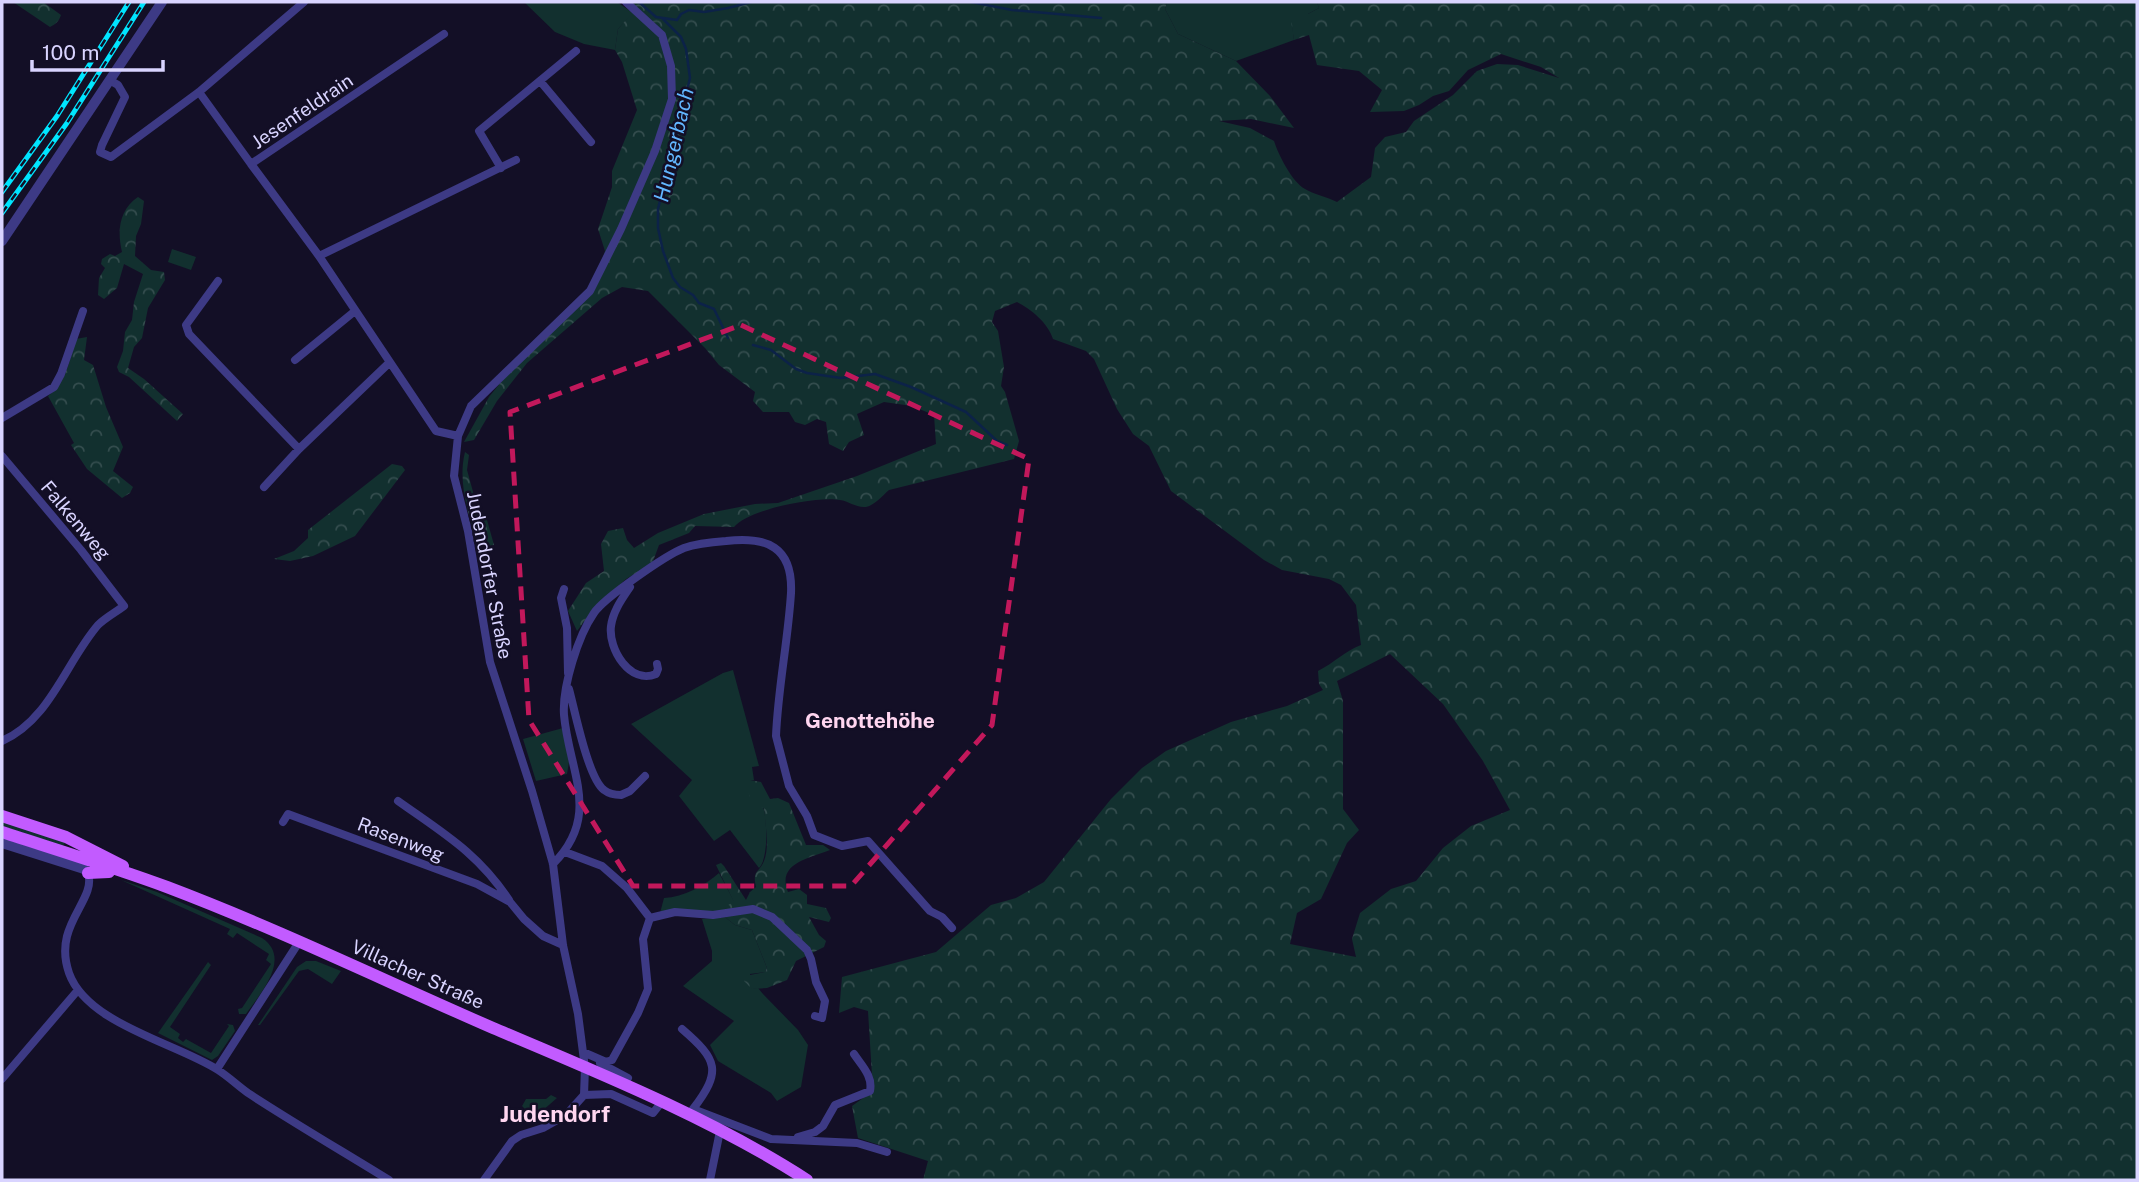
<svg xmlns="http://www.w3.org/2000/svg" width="2139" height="1182" font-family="'Public Sans',sans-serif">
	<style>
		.green { fill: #12302f }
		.forest { fill: url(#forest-crowns); fill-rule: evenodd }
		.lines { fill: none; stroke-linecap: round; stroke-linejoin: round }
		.stream { stroke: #0c2248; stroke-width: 2.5 }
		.minor { stroke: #3d3a85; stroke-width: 8 }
		.tertiary { stroke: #3d3a85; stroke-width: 10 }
		.primary { stroke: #c25bff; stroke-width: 12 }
		.rail-casing { stroke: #00e5ff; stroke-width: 5 }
		.rail { stroke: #130f26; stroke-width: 2.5; stroke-dasharray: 8; stroke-linecap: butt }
		.marked { fill: none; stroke: #c2185b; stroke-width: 5; stroke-dasharray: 14 9; stroke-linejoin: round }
		.labels { text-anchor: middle; stroke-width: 5; stroke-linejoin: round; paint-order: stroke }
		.street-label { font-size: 19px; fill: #d9d4ff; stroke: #130f26 }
		.water-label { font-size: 21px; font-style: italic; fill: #62b6ff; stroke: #130f26 }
		.neighbourhood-label { font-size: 21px; font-weight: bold; fill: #ffd6f0; stroke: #130f26 }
		.quarter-label { font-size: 23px; font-weight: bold; fill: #ffd6f0; stroke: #130f26 }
	</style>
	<defs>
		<pattern id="forest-crowns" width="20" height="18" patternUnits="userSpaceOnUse" patternTransform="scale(1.75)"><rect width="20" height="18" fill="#12302f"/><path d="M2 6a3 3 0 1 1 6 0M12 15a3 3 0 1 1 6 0" fill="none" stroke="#344d4e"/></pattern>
	</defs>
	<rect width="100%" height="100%" fill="#130f26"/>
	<path class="green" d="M524 2H617L633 13 618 29 615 50 584 44 555 32Z
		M1167 2H1317L1319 8 1308 14H1291L1294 40 1236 61 1178 34 1165 9Z
		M172 249 196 257 191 270 168 262Z
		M733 670 759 766 752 767 754 780H750C754 788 760 797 763 806 767 819 769 858 759 868L730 830 714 841 679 796 692 780 631 724 723 673Z
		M563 728 569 762 567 774 536 781 523 739Z
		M2 819 64 840 65 844 61 846 2 826Z
		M719 873 735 903 723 912 660 913 664 898C684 897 704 886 719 873Z
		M121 880 157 892 262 938C292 958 261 993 246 1014H239L238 1009 242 1008 271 964 266 960 269 954 237 933 233 938 227 934 230 929Z
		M725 917 735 925 752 930 767 968 765 972 750 974 752 989 758 988 763 994 798 1030 808 1045 801 1087 777 1101 771 1093 718 1061 710 1045 734 1021 683 986 712 961V951L702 919Z
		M306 961H316L341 971 332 984 308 969 299 971 260 1025H258L297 967Z
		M208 962 211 965 170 1027 180 1034 178 1038 183 1042 186 1039 211 1053 229 1026 227 1024 233 1025 235 1031 218 1056 212 1060 158 1033Z
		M551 1095 557 1098 534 1118 522 1106 526 1099H546Z"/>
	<path class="forest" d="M13 2H43L61 15C59 21 56 24 50 27Z
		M629 2H1167L1165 9 1178 34 1236 61 1270 96 1294 128 1251 119 1219 121 1250 128 1274 141C1278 154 1292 182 1305 189 1313 194 1327 197 1337 202L1371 177 1375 148 1385 137 1406 132 1414 121 1453 95 1477 71 1497 64 1518 65 1559 78 1541 67 1501 54 1468 70 1449 91 1433 96 1419 105 1404 111 1370 112 1382 90 1359 71 1317 65 1309 35 1294 40 1290 14H1308L1319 8 1317 2H2137V1180H923L928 1161 858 1138 852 1106 873 1091 868 1011 854 1007 839 1013 842 977 936 952 991 905 1016 898 1044 882 1111 799 1142 768 1166 751 1231 722 1287 706 1323 690 1319 684 1318 671C1334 663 1345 651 1361 645L1356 605 1341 585 1329 579 1282 570 1264 560 1171 491 1149 446 1133 434 1117 409 1094 359 1086 351 1053 339C1048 323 1031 309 1017 302L995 311 992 322 998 331 1004 367 1001 386 1005 392 1019 441 1014 459 889 490C882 496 875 505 866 507 856 508 849 501 840 500 817 496 749 509 734 527L695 526 689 533 659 545 652 564 626 579 596 606 577 631 568 611 586 583 604 571 601 544 608 531 623 528 627 540 634 548 658 533 704 514 755 504 778 503 857 476 936 444 934 415 912 406 884 402 857 414 864 435 849 442 843 451 829 444 826 422 817 419 805 425 795 422 789 412H763L753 401 755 392 719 365 705 348 648 291 622 287 602 298 527 363 497 401 474 440 464 442 489 397 510 371 594 286 605 251 598 229 612 187V171L637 110 622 62 615 50 618 29 632 13ZM1390 654 1443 704 1483 761 1510 810 1471 826 1443 848 1416 881 1391 889 1360 913 1352 939 1356 957 1290 944 1297 913 1321 899 1347 843 1359 830 1343 809V701L1337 681Z
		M138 197 144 201 141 224 136 236 135 256 151 270 164 272 165 280 148 308 142 338 134 347 128 368 144 379 183 414 177 421 129 377 119 372 117 367 123 351 125 332 132 320 134 302 143 274 124 264 117 288 104 299 98 295 99 278 105 268 101 264 102 259 110 254 115 256 122 252C117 231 119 210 138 197Z
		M87 337 84 360 93 365 106 407 123 447 113 471 133 487 130 493 122 498 87 469 71 445 74 443 48 396C66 383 70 359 76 339Z
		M465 452 469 455 467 470 478 510 487 520 494 545 477 547C470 515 457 485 465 452Z
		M392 464 402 466 405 470 355 536 313 556 290 561 274 559 294 551 308 538V530Z
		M750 780 761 782 770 799 778 798 789 803 806 845H823L830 850C810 858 776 863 788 892L799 889 807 895V904L826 908 831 918 829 922 809 917 819 935 826 941 824 947 796 961 787 980 767 988 752 989 744 981 745 976 765 972 767 968 752 930 735 925 725 917 722 908 734 902 716 865 721 863 724 866 746 900 750 892 756 887C752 870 759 873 764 861 770 846 765 824 764 808 750 803 749 797 747 783Z"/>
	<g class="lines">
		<path class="stream" d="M639 2 656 17 677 20 681 14 689 10 704 12 728 8 751 2
			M971 2 1012 10 1101 18
			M663 19 681 37 686 49 690 78 658 209V228L663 251 673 278 680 287 693 295 699 303 714 309 728 338
			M753 345 771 350 796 369 807 373 841 378 875 374 911 387 966 412 997 441 1007 445"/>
		<path class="minor" d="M111 81 118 85 125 97 102 145 100 152 111 157 199 92 304 2
			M540 81 591 142
			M199 92 251 164 444 34
			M251 164 319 256 436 431 458 436
			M501 168 479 131 576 51
			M319 256 516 160
			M218 281 186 325 189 334 299 449
			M295 360 355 311
			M2 418 54 387 61 374 83 311
			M2 456 81 550 124 606C116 612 105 618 98 625 66 662 50 720 2 741
			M264 487 299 449 389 363
			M630 587C622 599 613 611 611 626 608 649 630 685 656 674L658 669 657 664
			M564 589 561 598 567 628 568 673
			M569 689C575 711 588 778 604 790 609 794 615 795 621 795L630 791 645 776
			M398 801C443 833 478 853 509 900
			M283 822 288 814 477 884 510 902 524 919 543 936 563 945
			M565 852 602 866 627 888 650 918
			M553 864C602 815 569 772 564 715 562 687 578 636 594 613 604 598 666 555 684 548 698 543 712 542 726 541 767 536 793 547 791 593 788 641 778 688 776 736L789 786 807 816 814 835 842 846 868 841 930 911 942 917 952 928
			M88 873C97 901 52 924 69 973 87 1024 176 1043 218 1070 229 1077 238 1086 248 1093 294 1123 342 1151 389 1180
			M650 918 675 912 713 915 753 909 772 917 807 950 811 959 816 982 825 1001 822 1018 815 1016
			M682 1029C718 1060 722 1071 693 1109
			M583 1052 606 1062 612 1060 638 1013 648 989 643 939 650 918
			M600 1063 628 1078
			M217 1069 299 942
			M2 1079 78 990
			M584 1095 611 1094 653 1113 661 1103
			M688 1115 693 1109 771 1139 857 1143 887 1152
			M798 1137 815 1132 823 1126 835 1105 870 1091C873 1076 862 1066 854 1054
			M484 1180 512 1141 521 1135 543 1128 566 1115 584 1095 585 1068 578 1014 563 945 553 864 532 791 490 662 468 531 454 476 458 436 471 406 590 291 621 229 655 151 672 99 671 66 662 35 626 2
			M710 1180 720 1131"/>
		<path class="tertiary" d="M2 241 162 2
			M2 843 84 869 88 873"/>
		<path class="primary" d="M2 816 66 837 123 866
			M2 832C57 850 113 867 167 887 278 929 385 981 493 1028 597 1072 713 1119 807 1180
			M88 873 109 872"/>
		<g class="rail-casing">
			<path id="rail" d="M2 192 57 116 129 2
				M2 213 67 123 144 2"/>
		</g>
		<use href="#rail" class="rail"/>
	</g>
	<path class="marked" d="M741 325 1029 459 992 725 851 886H633L529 720 510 412Z"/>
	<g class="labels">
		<g class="street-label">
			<text transform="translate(302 111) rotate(-34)" y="7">Jesenfeldrain</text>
			<text transform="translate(76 520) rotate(50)" y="7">Falkenweg</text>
			<text transform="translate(490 575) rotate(79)" y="7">Judendorfer Straße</text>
			<text transform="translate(401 839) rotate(21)" y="7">Rasenweg</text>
			<text transform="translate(418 974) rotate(24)" y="7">Villacher Straße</text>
		</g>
		<g class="water-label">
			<text transform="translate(674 145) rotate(-77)" y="7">Hungerbach</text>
		</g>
		<g class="neighbourhood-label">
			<text x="870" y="728">Genottehöhe</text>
		</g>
		<g class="quarter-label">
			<text x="555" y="1122">Judendorf</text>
		</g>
	</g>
	<rect width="2139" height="1182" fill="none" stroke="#d9d4ff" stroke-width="7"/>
	<path d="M32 60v10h131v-10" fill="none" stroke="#d9d4ff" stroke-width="3.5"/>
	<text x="42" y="60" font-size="21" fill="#d9d4ff" stroke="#130f26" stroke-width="5" paint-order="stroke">100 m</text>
</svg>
